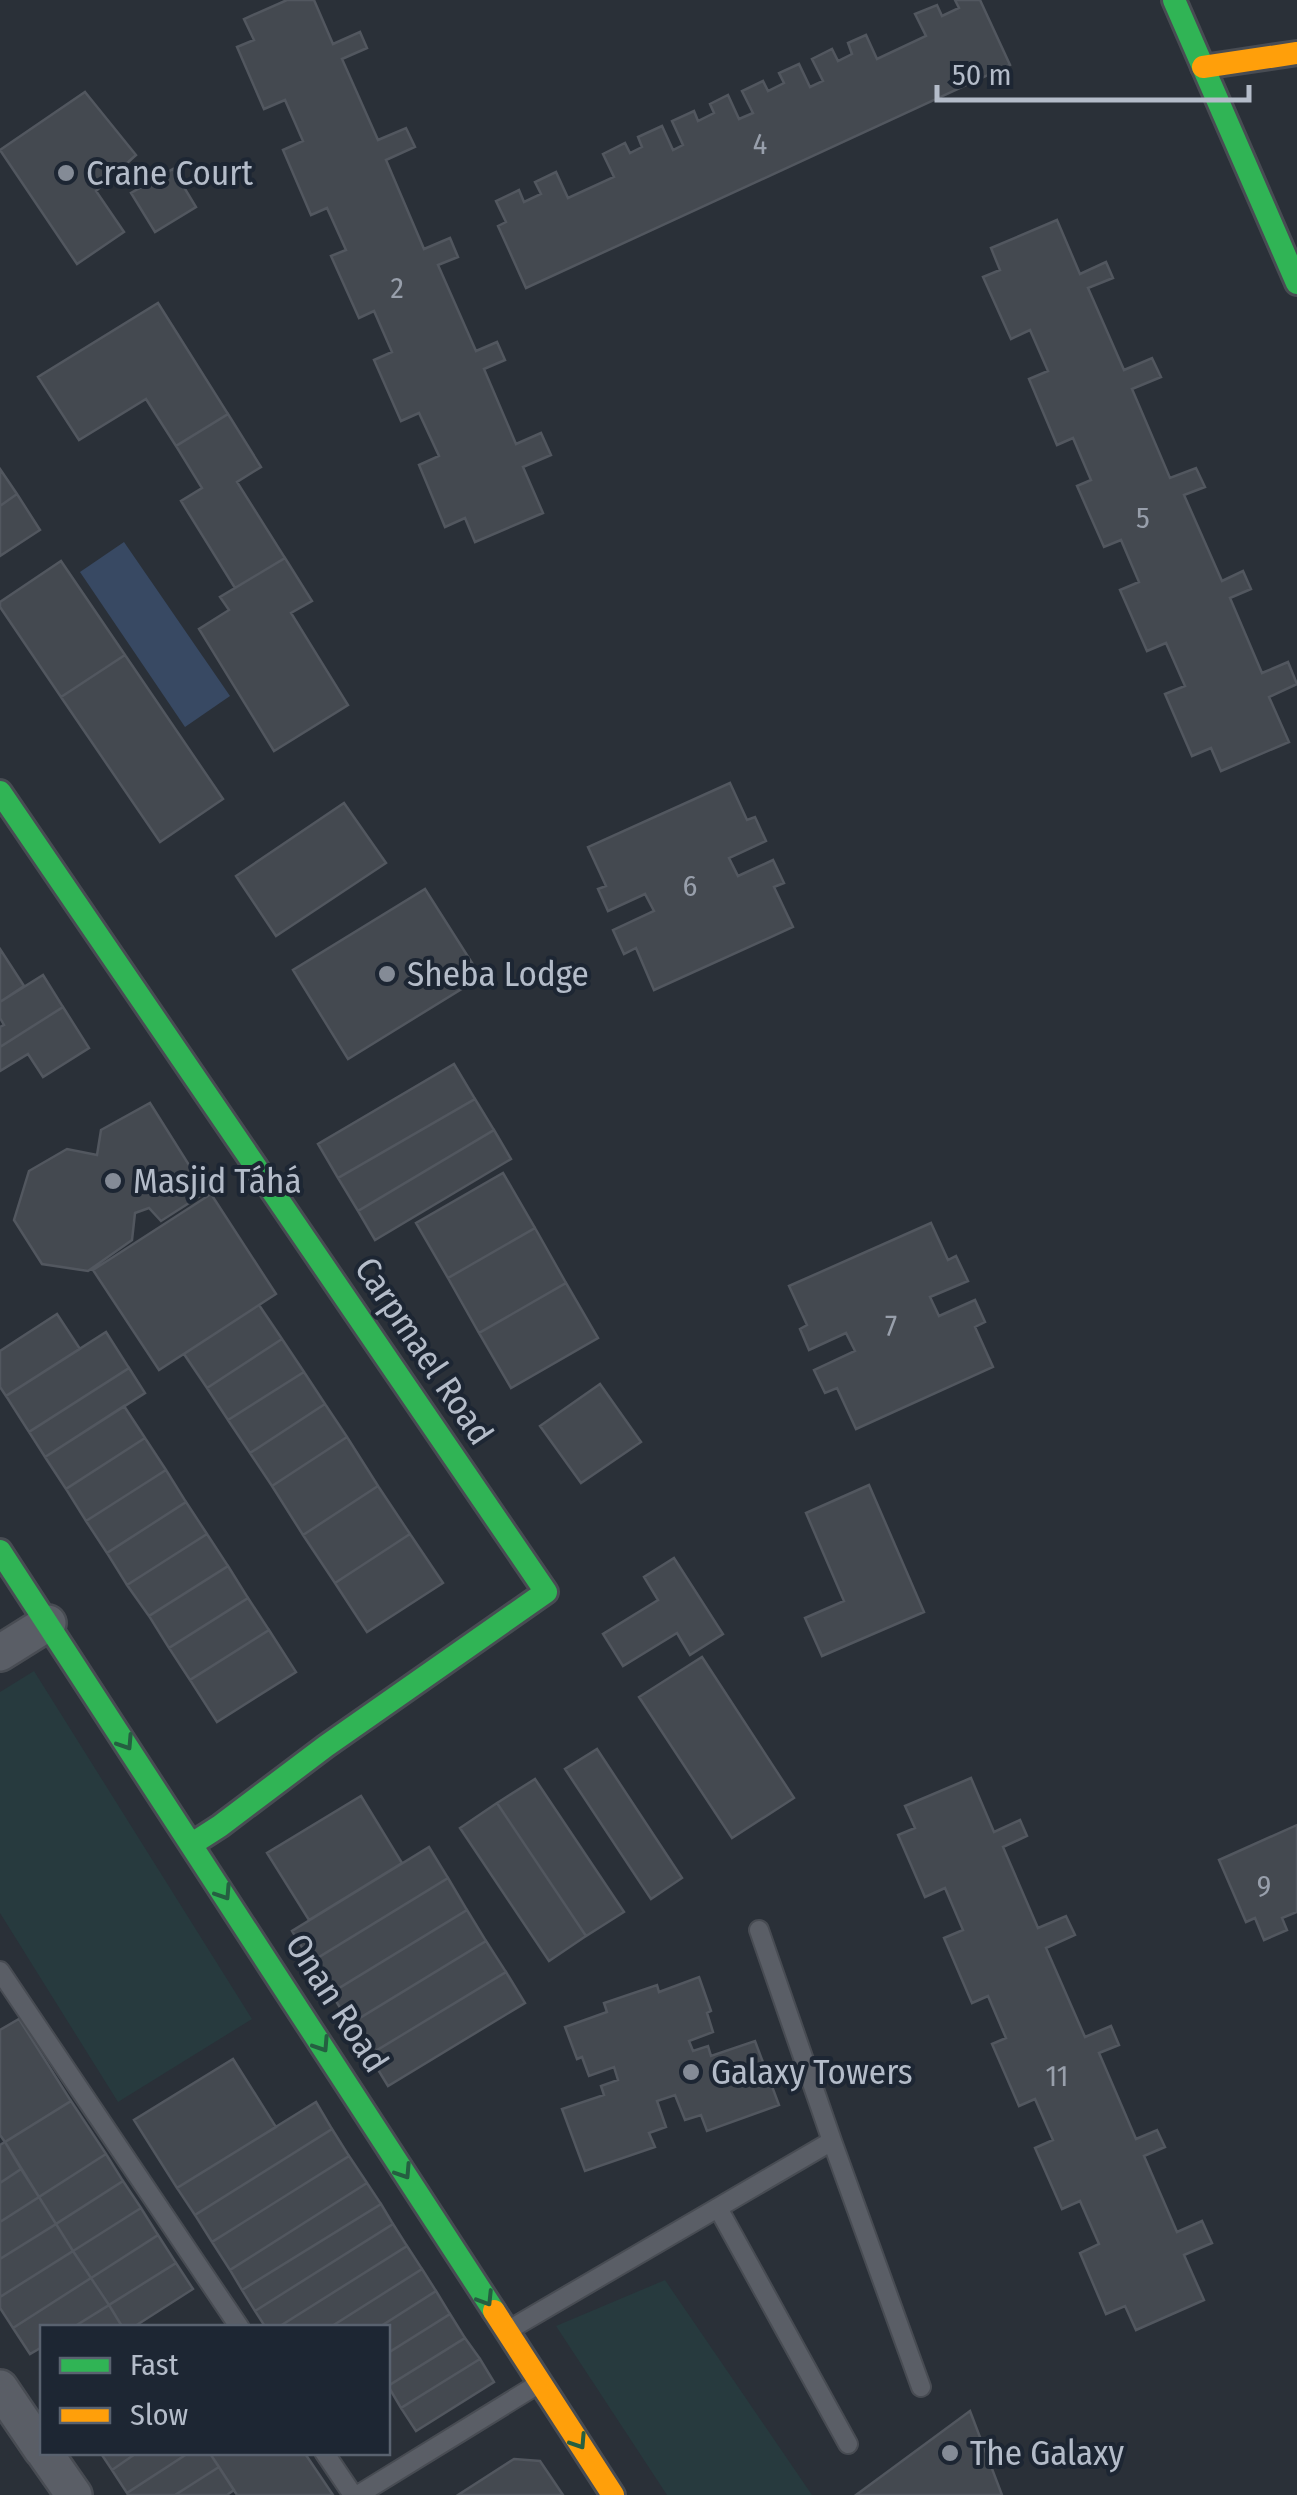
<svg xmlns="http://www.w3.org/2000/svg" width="1297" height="2495" font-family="'Fira Sans Condensed',sans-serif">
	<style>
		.green { fill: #273a3e }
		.water { fill: #384963 }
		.building { fill: #444950; stroke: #52575f; stroke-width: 2.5 }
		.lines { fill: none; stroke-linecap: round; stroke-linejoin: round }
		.lane-casing { stroke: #484c53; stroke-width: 22 }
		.street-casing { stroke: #484c53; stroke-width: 40 }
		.fast-casing { stroke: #484c53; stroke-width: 28 }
		.slow-casing { stroke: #484c53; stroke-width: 28 }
		.lane { stroke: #5a5e66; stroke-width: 18 }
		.street { stroke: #5a5e66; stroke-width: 35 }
		.fast { stroke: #30b455; stroke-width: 22 }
		.slow { stroke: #ff9f0a; stroke-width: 22 }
		.oneway { stroke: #255f41 }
		.poi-dot { fill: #848b96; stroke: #1d2633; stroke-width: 4 }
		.labels { text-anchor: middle; stroke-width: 8; stroke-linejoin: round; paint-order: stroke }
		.number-label { font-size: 30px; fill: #989fab }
		.poi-label { font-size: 35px; fill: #b4bcc9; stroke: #1d2633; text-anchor: start }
		.street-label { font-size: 35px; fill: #b4bcc9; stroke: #1d2633 }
	</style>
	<rect width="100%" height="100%" fill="#2a3038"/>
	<path class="green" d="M34 1671 252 2019 118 2102 0 1913V1692Z
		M665 2280 812 2495H667L556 2326Z"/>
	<path class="water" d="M124 542 230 696 185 727 80 572Z"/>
	<path class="building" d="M287 0H314L333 44 360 32 367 48 342 59 378 140 406 128 415 147 386 160 424 249 450 238 458 257 438 265 476 351 497 342 505 360 484 369 516 444 541 433 551 455 523 467 543 513 475 542 465 518 445 527 419 465 439 456 419 413 401 421 374 360 392 352 374 311 359 318 331 256 346 250 327 208 311 215 283 150 303 141 285 100 264 109 237 47 254 40 244 19Z
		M955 0H980L1010 65 526 288 498 226 506 222 496 201 519 190 524 202 541 194 535 182 556 172 568 198 614 177 603 154 625 143 630 153 642 147 638 137 662 126 673 150 683 145 672 121 694 111 698 121 714 113 710 104 728 95 739 119 753 113 742 91 763 81 768 91 784 83 779 73 799 64 810 87 823 81 812 59 832 49 838 61 852 54 848 43 866 35 877 59 926 36 915 14 937 5 942 16 959 8Z
		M85 92 136 155 96 191 124 232 77 264 0 150Z
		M173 169 196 207 155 232 131 193Z
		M1057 220 1080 274 1106 262 1113 278 1088 288 1124 370 1152 358 1161 377 1132 389 1170 478 1196 468 1205 487 1184 495 1222 581 1243 571 1251 589 1230 598 1262 673 1288 662 1297 684 1269 697 1289 742 1221 771 1211 748 1192 756 1165 694 1185 686 1166 643 1147 651 1120 590 1139 582 1121 540 1104 547 1077 486 1091 480 1073 438 1057 445 1029 379 1048 371 1030 330 1011 339 983 277 1000 270 991 248Z
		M158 303 228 414 176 446 146 399 79 440 38 377Z
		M228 414 261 467 237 482 285 558 235 588 181 501 202 488 176 446Z
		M0 469 17 494 0 506Z
		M17 494 40 530 0 556V506Z
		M285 558 312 601 291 613 348 705 274 751 199 629 229 610 220 597Z
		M61 561 125 655 61 697 0 607V602Z
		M125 655 223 799 160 842 61 697Z
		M730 783 747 820 755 817 766 841 729 858 738 876 773 860 784 883 774 887 793 927 654 990 636 948 624 954 613 930 654 911 645 894 608 911 598 889 606 886 588 847Z
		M344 803 386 863 276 936 236 876Z
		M425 889 481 977 348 1059 293 970Z
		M0 949 24 986 0 1002Z
		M43 975 63 1007 0 1047V1027L4 1025 0 1018V1002Z
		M63 1007 89 1048 43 1077 28 1054 0 1071V1047Z
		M454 1064 475 1099 338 1178 318 1144Z
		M475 1099 494 1130 358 1211 338 1178Z
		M150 1103 206 1192 161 1221 149 1208 135 1213 132 1240 88 1271 42 1264 14 1220 29 1171 67 1149 97 1155 101 1130Z
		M494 1130 511 1159 375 1240 358 1211Z
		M503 1173 535 1228 448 1278 416 1223Z
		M211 1194 276 1294 159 1370 93 1270Z
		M931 1223 948 1260 956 1256 968 1281 930 1297 939 1316 975 1300 985 1322 975 1327 993 1367 856 1429 837 1388 825 1393 814 1370 855 1351 846 1333 809 1350 800 1329 807 1325 789 1286Z
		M535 1228 566 1283 479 1333 448 1278Z
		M566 1283 598 1338 511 1388 479 1333Z
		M259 1305 282 1339 207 1388 184 1354Z
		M57 1314 80 1349 6 1396 0 1387V1351Z
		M106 1332 129 1368 29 1432 6 1396Z
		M282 1339 304 1372 228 1420 207 1388Z
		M129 1368 145 1393 45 1457 29 1432Z
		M304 1372 325 1404 250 1453 228 1420Z
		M600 1384 641 1442 581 1483 540 1426Z
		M325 1404 347 1437 272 1486 250 1453Z
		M124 1406 145 1438 66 1489 45 1457Z
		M347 1437 378 1486 303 1535 272 1486Z
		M145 1438 166 1470 86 1521 66 1489Z
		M166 1470 186 1502 107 1553 86 1521Z
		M869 1485 924 1612 822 1656 805 1618 844 1601 806 1513Z
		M378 1486 410 1534 335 1583 303 1535Z
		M186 1502 207 1534 127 1585 107 1553Z
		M207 1534 228 1566 149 1616 127 1585Z
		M410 1534 443 1583 367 1632 335 1583Z
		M674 1558 723 1634 690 1655 677 1633 623 1666 603 1634 658 1600 644 1577Z
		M228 1566 248 1598 169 1648 149 1616Z
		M248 1598 269 1630 190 1680 169 1648Z
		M269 1630 296 1672 217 1722 190 1680Z
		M702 1657 794 1798 732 1838 639 1697Z
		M597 1749 682 1878 651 1899 565 1769Z
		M971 1778 994 1832 1020 1820 1027 1836 1003 1847 1038 1928 1066 1916 1075 1935 1046 1948 1085 2037 1111 2026 1119 2045 1099 2053 1136 2139 1157 2130 1165 2147 1144 2156 1177 2232 1202 2221 1212 2243 1184 2255 1204 2300 1136 2330 1125 2306 1106 2314 1080 2253 1099 2244 1080 2201 1062 2209 1035 2148 1053 2140 1035 2099 1019 2106 992 2044 1006 2038 988 1996 972 2003 944 1938 963 1930 945 1888 925 1897 898 1835 915 1828 905 1806Z
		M535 1779 624 1912 586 1936 497 1803Z
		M361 1796 402 1863 309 1920 267 1853Z
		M497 1803 586 1936 549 1961 460 1828Z
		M1297 1825V1912L1282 1918 1287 1930 1264 1940 1255 1918 1246 1922 1219 1860Z
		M429 1847 448 1878 311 1962 292 1931Z
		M448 1878 467 1910 331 1993 311 1962Z
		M467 1910 486 1941 350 2024 331 1993Z
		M486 1941 506 1972 369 2055 350 2024Z
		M506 1972 525 2003 388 2086 369 2055Z
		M699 1977 711 2011 707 2013 713 2032 689 2041 693 2051 708 2046 711 2056 755 2041 779 2105 707 2131 701 2115 685 2120 675 2095 657 2101 666 2127 649 2133 655 2147 585 2171 562 2109 604 2095 601 2086 618 2080 614 2067 589 2076 582 2057 577 2059 565 2027 607 2012 604 2003 657 1985 659 1992Z
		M19 2019 71 2101 5 2142 0 2135V2030Z
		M233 2059 276 2127 177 2188 134 2120Z
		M71 2101 106 2154 39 2197 5 2142Z
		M316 2102 332 2129 195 2215 177 2188Z
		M332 2129 349 2156 212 2242 195 2215Z
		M5 2142 21 2169 0 2183V2145Z
		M106 2154 123 2181 56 2224 39 2197Z
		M349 2156 367 2183 230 2270 212 2242Z
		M21 2169 39 2197 0 2222V2183Z
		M123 2181 141 2208 73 2251 56 2224Z
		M367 2183 381 2204 242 2290 230 2270Z
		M39 2197 56 2224 0 2259V2222Z
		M381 2204 393 2224 255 2311 242 2290Z
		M141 2208 158 2235 91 2278 73 2251Z
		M56 2224 73 2251 0 2297V2259Z
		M393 2224 407 2246 277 2328H266L255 2311Z
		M158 2235 176 2263 109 2305 91 2278Z
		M407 2246 422 2269 329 2328H277Z
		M73 2251 91 2278 13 2328 0 2308V2297Z
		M176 2263 193 2289 132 2328H123L109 2305Z
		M422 2269 436 2291 378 2328H329Z
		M91 2278 109 2305 72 2328H42V2347L30 2354 13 2328Z
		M436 2291 450 2314 388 2353V2328H378Z
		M109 2305 123 2328H72Z
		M450 2314 465 2338 388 2386V2353Z
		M465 2338 480 2359 401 2408 388 2386Z
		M480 2359 494 2382 416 2431 401 2408Z
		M970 2411 1002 2495H856Z
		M100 2452H138L112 2470Z
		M138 2452H190L127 2493 112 2470Z
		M190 2452H209L219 2467 175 2495H128L127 2493Z
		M209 2452H304L333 2495H237Z
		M514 2459 540 2461 563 2495H458Z
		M219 2467 234 2490 227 2495H175Z"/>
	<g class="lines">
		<g class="lane-casing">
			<path id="lane" d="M759 1930 832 2141 921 2387
				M0 1971 240 2328
				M718 2208 848 2444
				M507 2331 832 2141
				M324 2452 353 2495
				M358 2495 540 2383"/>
		</g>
		<g class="street-casing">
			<path id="street" d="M0 1653 48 1623
				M0 2388 42 2450
				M44 2452 74 2495"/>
		</g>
		<g class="fast-casing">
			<path id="fast" d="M1174 0 1297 283
				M0 792 546 1592 326 1746 220 1826 192 1844
				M0 1551 494 2311"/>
		</g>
		<g class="slow-casing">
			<path id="slow" d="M1203 67 1297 53
				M494 2311 613 2495"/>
		</g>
		<use href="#lane" class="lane"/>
		<use href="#street" class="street"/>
		<use href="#fast" class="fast"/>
		<use href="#slow" class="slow"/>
	</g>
	<defs><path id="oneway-chevron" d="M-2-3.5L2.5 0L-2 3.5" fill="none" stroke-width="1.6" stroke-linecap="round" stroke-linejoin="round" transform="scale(2.5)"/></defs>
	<g class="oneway">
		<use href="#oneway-chevron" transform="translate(126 1743) rotate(57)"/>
		<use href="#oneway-chevron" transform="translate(224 1893) rotate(57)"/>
		<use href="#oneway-chevron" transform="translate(322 2045) rotate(57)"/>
		<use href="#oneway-chevron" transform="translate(404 2172) rotate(57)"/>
		<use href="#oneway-chevron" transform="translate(486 2299) rotate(58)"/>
		<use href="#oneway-chevron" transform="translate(579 2442) rotate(57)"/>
	</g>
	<g class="poi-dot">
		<circle cx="66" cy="173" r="10"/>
		<circle cx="387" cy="974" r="10"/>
		<circle cx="113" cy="1181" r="10"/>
		<circle cx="691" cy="2072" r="10"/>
		<circle cx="950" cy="2453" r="10"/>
	</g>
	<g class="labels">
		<g class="number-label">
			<text x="760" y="154">4</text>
			<text x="397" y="298">2</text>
			<text x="1143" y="528">5</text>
			<text x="690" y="896">6</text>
			<text x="891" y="1336">7</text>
			<text x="1264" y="1896">9</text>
			<text x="1057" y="2086">11</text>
		</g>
		<g class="poi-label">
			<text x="86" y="185">Crane Court</text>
			<text x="407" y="986">Sheba Lodge</text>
			<text x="133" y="1193">Masjid Táhá</text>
			<text x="711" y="2084">Galaxy Towers</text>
			<text x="970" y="2465">The Galaxy</text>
		</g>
		<g class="street-label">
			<text transform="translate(424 1351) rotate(56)" y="12">Carpmael Road</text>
			<text transform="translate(337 2003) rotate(57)" y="12">Onan Road</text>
		</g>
	</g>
	<rect x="40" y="2325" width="350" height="130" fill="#1d2633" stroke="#59626f" stroke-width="2.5"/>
	<rect x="60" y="2358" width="50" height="15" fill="#30b455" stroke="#59626f" stroke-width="2.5"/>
	<text x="130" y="2375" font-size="30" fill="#b4bcc9">Fast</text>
	<rect x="60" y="2408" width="50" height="15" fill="#ff9f0a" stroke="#59626f" stroke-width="2.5"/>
	<text x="130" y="2425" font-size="30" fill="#b4bcc9">Slow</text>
	<path d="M937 85v15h312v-15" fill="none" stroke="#b4bcc9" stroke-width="5"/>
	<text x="952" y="85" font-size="30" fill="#b4bcc9" stroke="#1d2633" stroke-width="8" paint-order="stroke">50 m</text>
</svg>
